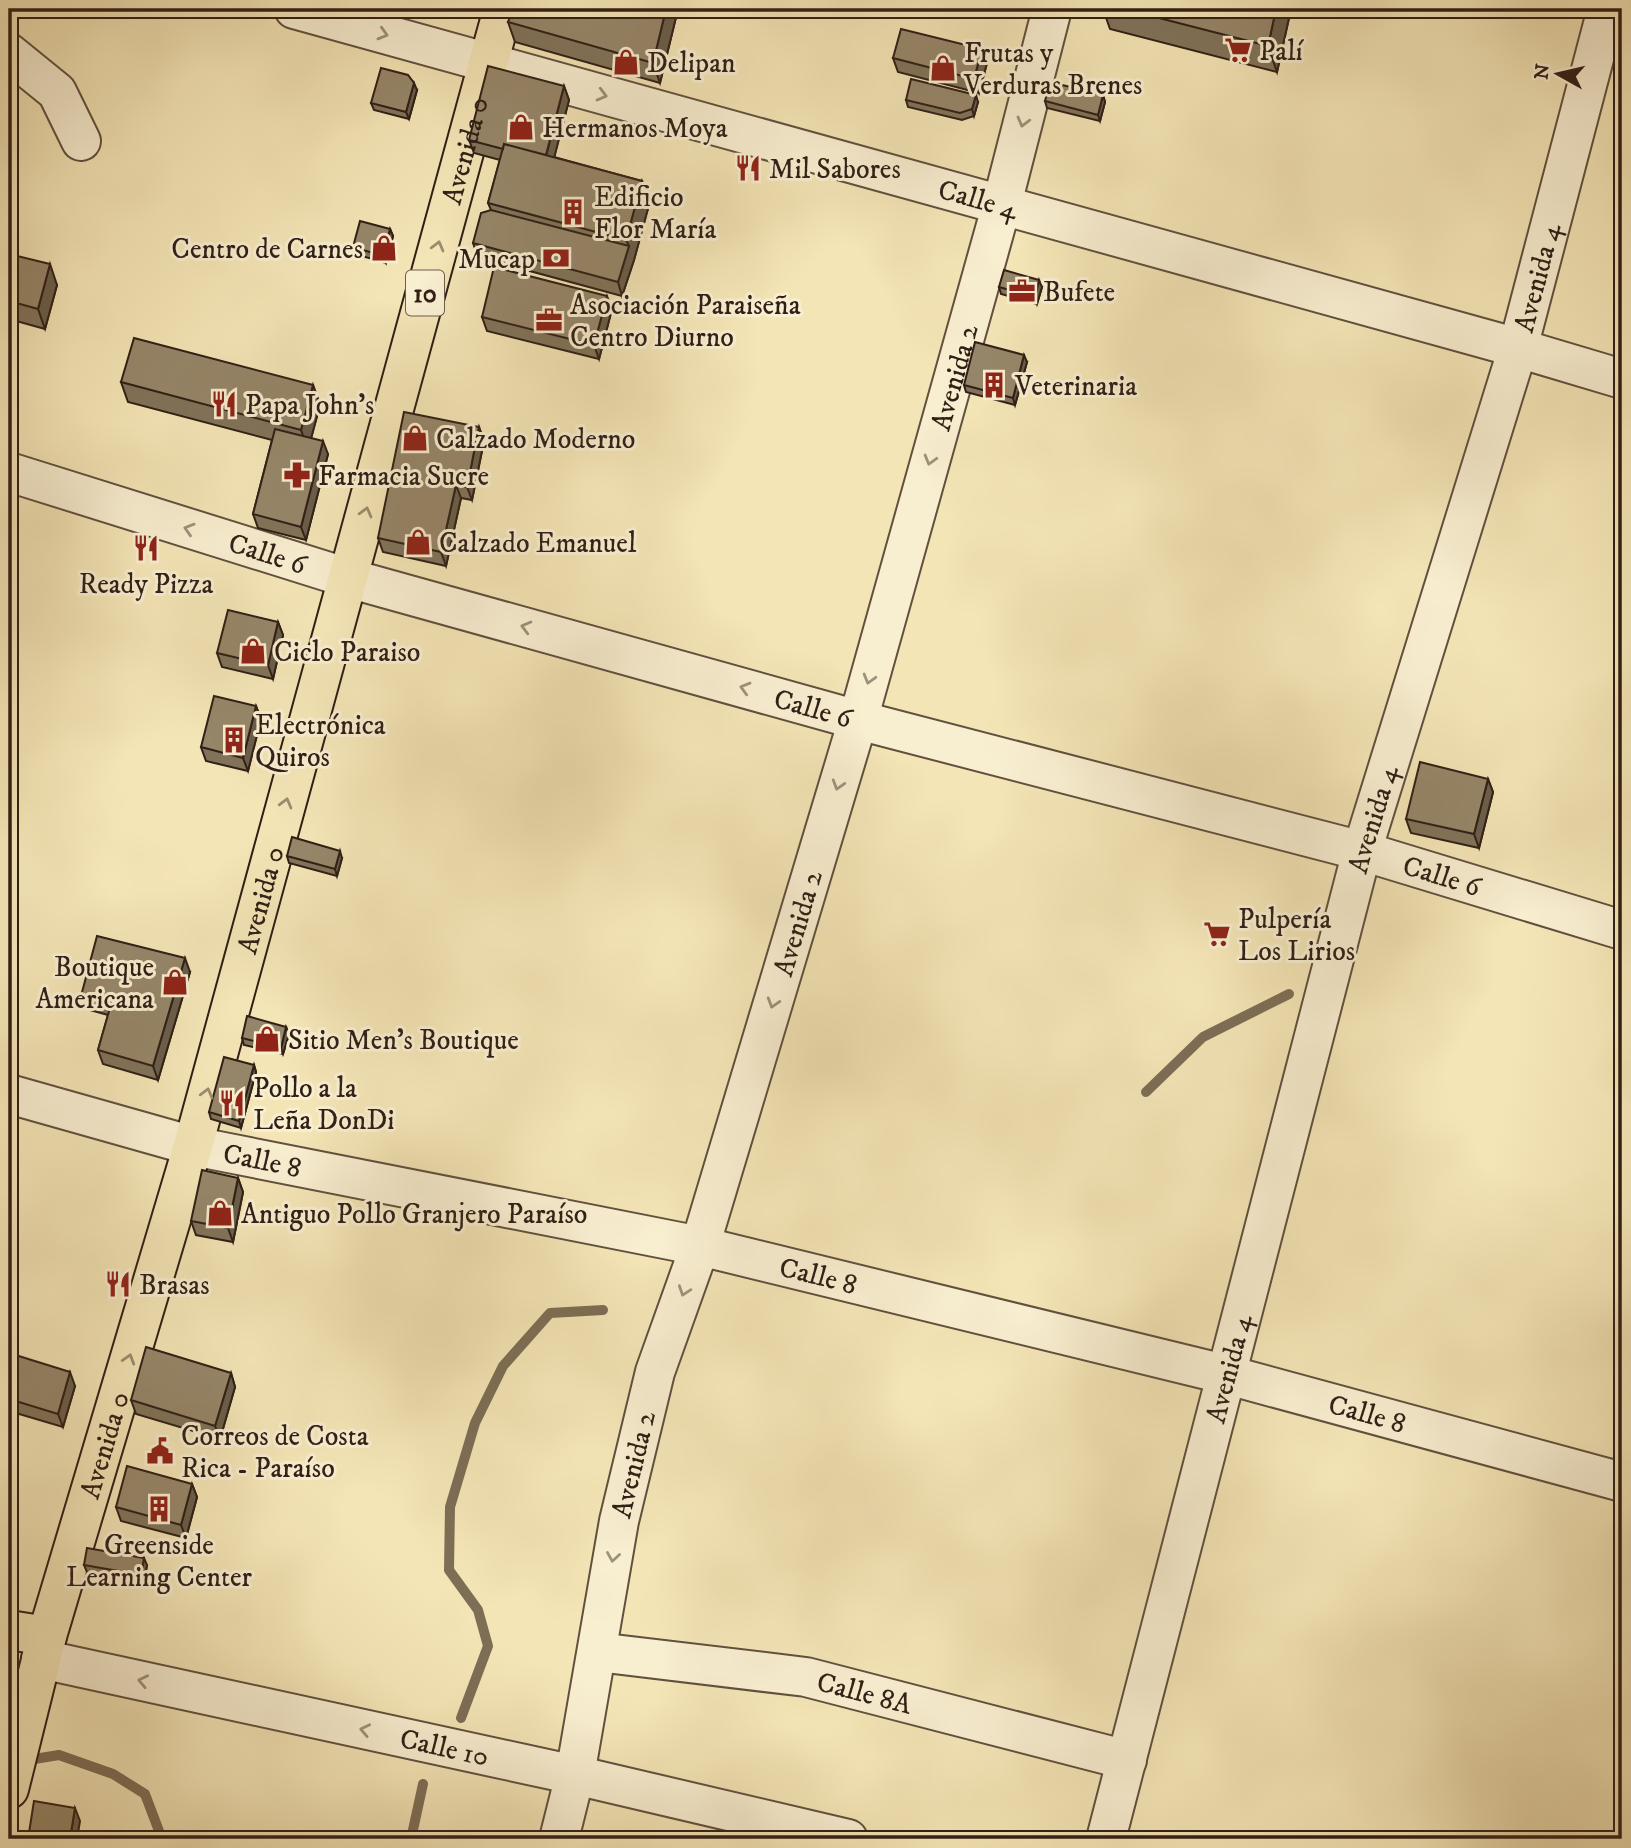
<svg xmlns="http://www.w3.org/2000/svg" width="1631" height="1848" font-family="'IM FELL DW Pica',serif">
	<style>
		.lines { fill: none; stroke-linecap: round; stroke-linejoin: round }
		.stream { stroke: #7d6e56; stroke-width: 10 }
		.minor-casing { stroke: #61503e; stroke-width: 42 }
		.major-casing { stroke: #301f16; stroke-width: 42 }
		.minor { stroke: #f8eed0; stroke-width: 38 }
		.major { stroke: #f4e5b6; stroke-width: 38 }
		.wall { fill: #81735a; stroke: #301f16; stroke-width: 2 }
		.shaded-wall { fill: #695e4a; stroke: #301f16; stroke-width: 2 }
		.building { fill: #968669; stroke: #301f16; stroke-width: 2 }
		.oneway { stroke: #9e917c }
		.oneway2 { stroke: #9c8c6e }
		.labels { text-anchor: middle; stroke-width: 6; stroke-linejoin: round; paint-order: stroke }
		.shield { fill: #f8eed0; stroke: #6c5d4e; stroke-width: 2 }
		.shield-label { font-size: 26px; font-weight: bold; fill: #301f16 }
		.poi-label { font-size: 28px; fill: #301f16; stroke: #f8eed0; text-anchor: start }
		.street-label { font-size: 28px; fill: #301f16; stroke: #f8eed0 }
	</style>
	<rect width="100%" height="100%" fill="#f4e5b6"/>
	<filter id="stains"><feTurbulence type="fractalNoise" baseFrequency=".00286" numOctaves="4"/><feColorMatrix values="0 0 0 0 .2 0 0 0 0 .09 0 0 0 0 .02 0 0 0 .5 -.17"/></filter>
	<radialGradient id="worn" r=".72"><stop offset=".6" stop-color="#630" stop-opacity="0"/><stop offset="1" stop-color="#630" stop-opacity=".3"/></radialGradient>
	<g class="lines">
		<path class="stream" d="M1146 1092 1203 1037 1289 994
			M461 1718 488 1646 478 1610 449 1570 450 1507 475 1423 503 1366 550 1313 603 1310
			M22 1761 59 1755 113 1774 145 1794 162 1839
			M411 1839 423 1784"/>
		<g class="minor-casing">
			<g id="minor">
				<path id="s1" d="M294 9 1518 348 1622 379"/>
				<path d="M9 53 57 92 81 141"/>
				<path id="s2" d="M9 472 348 578 858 720 1362 851 1622 930"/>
				<path id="s3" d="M9 1094 193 1146 700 1246 1228 1375 1622 1482"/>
				<path id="s4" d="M597 1652 806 1677 1127 1760"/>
				<path id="s5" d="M41 1659 575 1775 848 1839"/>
				<path id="s6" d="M559 1839 575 1775 619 1521 655 1372 700 1246 858 720 1002 204 1052 9"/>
				<path id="s7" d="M1106 1839 1362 851 1518 348 1607 9"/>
			</g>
		</g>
		<g class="major-casing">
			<g id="major">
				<path d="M9 1630 47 1636"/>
				<path id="s8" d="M9 1789 47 1636 193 1146 503 9"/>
			</g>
		</g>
		<use href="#minor" class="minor"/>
		<use href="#major" class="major"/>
	</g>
	<path class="wall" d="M678 9 660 83 515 42 508 22Z
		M1103 9H1291L1277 72 1110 29Z
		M1316 9H1335L1334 13Z
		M893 58 987 63 979 93 898 72Z
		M564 86 569 100 554 157 642 181 650 201 634 260 622 296 478 257 473 243 491 210 488 203 500 160 474 153 469 140Z
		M417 90 409 119 374 110 371 103Z
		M1103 95 1105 102 1100 121 1047 108 1045 101Z
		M906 100 978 102 974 116 962 120 908 107Z
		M390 229 393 236 386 263 355 254 353 247Z
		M9 254 57 285 45 329 9 319Z
		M999 287H1042L1037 304 1001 294Z
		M612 309 599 359 487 331 482 317Z
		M1027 362 1015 405 966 392 964 385Z
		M121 382 313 385 320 405 311 438 328 454 306 540 258 528 253 514 272 440 128 402Z
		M479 427 484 441 472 500 461 498 446 566 383 552 378 538Z
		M278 622 283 635 273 679 222 667 217 653Z
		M256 706 261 719 248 771 206 761 201 747Z
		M1488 779 1493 792 1479 848 1411 833 1406 819Z
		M287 856 342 858 337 876 289 863Z
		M190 972 158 1080 103 1064 98 1050 108 1015 86 1009 81 996Z
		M286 1027 289 1034 283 1054 244 1045 242 1038Z
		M254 1065 256 1072 241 1128 211 1119 209 1112Z
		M238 1178 243 1192 233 1242 196 1235 191 1221Z
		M9 1353 75 1386 63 1427 9 1411Z
		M231 1373 235 1387 220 1439 136 1414 131 1400Z
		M192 1484 197 1497 186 1538 121 1521 116 1507Z
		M84 1565H147L144 1582 87 1572Z"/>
	<path class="shaded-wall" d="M666 9H678L660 83 653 63Z
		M1276 9H1291L1277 72 1268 46Z
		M982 49 987 63 979 93 974 79Z
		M414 83 417 90 409 119 406 112Z
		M564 86 569 100 550 174 545 160Z
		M976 95 978 102 974 116 972 109Z
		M1103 95 1105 102 1100 121 1098 115Z
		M642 181 650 201 634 260 622 296 618 282 629 246 626 240Z
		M390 229 393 236 386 263 383 256Z
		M50 264 57 285 45 329 38 309Z
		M1039 280 1042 287 1037 304 1035 297Z
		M607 296 612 309 599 359 594 345Z
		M1024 355 1027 362 1015 405 1013 398Z
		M313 385 320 405 308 450 301 430Z
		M479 427 484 441 472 500 467 487Z
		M323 441 328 454 306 540 301 527Z
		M456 485 461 498 446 566 441 552Z
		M278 622 283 635 273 679 268 665Z
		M256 706 261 719 248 771 243 758Z
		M1488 779 1493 792 1479 848 1474 834Z
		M340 851 342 858 337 876 335 869Z
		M185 958 190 972 158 1080 153 1066Z
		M286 1027 289 1034 283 1054 281 1048Z
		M254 1065 256 1072 241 1128 239 1121Z
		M238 1178 243 1192 233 1242 228 1228Z
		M70 1372 75 1386 63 1427 58 1414Z
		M231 1373 235 1387 220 1439 215 1426Z
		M192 1484 197 1497 186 1538 181 1525Z
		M144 1558 147 1565 144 1582 141 1575Z
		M75 1808 80 1821 77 1839H70Z"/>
	<path class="building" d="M513 9H666L653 63 508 22Z
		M1124 9H1276L1268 46Z
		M901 29 982 49 974 79 893 58Z
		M488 66 564 86 546 155 504 144 503 149 469 140Z
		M381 68 408 75 414 83 406 112 371 103Z
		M911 79 976 95 972 109 960 113 906 100Z
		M1050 82 1103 95 1098 115 1045 101Z
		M504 144 642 181 626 240 488 203Z
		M491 210 629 246 618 282 473 243 481 213Z
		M360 221 390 229 383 256 353 247Z
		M9 254 50 264 38 309 9 301Z
		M494 267 607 296 594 345 482 317Z
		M1004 270 1039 280 1035 297 999 287Z
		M134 338 313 385 301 430 121 382Z
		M975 342 1024 355 1013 398 964 385Z
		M404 412 479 427 467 487 456 485 441 552 378 538Z
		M275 429 323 441 301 527 253 514Z
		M228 610 278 622 268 665 217 653Z
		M214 696 256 706 243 758 201 747Z
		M1420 762 1488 779 1474 834 1406 819Z
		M292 837 340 851 335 869 287 856Z
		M97 936 185 958 153 1066 98 1050 111 1004 81 996Z
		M247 1016 286 1027 281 1048 242 1038Z
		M224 1057 254 1065 239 1121 209 1112Z
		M202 1170 238 1178 228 1228 191 1221Z
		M146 1347 231 1373 215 1426 131 1400Z
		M9 1353 70 1372 58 1414 9 1399Z
		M127 1466 192 1484 181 1525 116 1507Z
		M87 1548 144 1558 141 1575 84 1565Z
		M34 1801 75 1808 70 1839H28Z"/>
	<defs><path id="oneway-chevron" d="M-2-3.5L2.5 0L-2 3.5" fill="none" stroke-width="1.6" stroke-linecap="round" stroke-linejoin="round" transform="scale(1.75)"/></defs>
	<g class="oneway">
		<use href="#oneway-chevron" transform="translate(383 34) rotate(16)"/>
		<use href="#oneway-chevron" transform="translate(602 95) rotate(15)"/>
		<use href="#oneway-chevron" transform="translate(1023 122) rotate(105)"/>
		<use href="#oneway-chevron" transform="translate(930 460) rotate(106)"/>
		<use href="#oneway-chevron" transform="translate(189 529) rotate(-163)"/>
		<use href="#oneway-chevron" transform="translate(526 627) rotate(-165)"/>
		<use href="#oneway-chevron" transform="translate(869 679) rotate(106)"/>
		<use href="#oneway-chevron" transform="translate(745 688) rotate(-164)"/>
		<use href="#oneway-chevron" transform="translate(838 785) rotate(107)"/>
		<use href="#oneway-chevron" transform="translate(773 1003) rotate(107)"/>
		<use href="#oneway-chevron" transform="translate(684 1291) rotate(109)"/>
		<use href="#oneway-chevron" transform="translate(613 1557) rotate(99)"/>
		<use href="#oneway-chevron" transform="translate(143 1681) rotate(-168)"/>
		<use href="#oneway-chevron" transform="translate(365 1730) rotate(-168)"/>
	</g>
	<g class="oneway2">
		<use href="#oneway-chevron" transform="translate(438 246) rotate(-75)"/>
		<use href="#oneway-chevron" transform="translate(366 512) rotate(-75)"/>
		<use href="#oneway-chevron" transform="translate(286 803) rotate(-75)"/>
		<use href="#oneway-chevron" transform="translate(207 1093) rotate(-75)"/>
		<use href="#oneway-chevron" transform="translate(129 1359) rotate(-73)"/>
	</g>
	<defs>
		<g id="supermarket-bare" transform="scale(2.1)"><path d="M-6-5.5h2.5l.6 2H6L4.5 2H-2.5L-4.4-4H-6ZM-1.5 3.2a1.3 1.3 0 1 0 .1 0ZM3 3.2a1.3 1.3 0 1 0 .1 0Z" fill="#8f2418" stroke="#f8eed0" stroke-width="2.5" paint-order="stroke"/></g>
		<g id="shop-bare" transform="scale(2.1)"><path d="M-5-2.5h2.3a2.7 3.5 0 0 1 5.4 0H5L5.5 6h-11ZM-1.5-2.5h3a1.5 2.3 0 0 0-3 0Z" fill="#8f2418" stroke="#f8eed0" stroke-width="2.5" paint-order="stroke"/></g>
		<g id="restaurant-bare" transform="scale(2.1)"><path d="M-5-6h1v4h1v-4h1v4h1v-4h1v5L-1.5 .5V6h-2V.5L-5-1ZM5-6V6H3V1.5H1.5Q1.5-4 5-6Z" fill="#8f2418" stroke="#f8eed0" stroke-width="2.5" paint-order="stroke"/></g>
		<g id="building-bare" transform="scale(2.1)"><path d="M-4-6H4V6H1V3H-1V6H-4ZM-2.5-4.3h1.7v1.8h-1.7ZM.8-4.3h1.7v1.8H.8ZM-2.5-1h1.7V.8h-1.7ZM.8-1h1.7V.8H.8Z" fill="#8f2418" stroke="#f8eed0" stroke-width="2.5" paint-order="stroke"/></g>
		<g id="bank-bare" transform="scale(2.1)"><path d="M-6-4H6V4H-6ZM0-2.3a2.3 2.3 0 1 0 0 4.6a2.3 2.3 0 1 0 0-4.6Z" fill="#8f2418" stroke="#f8eed0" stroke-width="2.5" paint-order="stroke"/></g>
		<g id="office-bare" transform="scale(2.1)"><path d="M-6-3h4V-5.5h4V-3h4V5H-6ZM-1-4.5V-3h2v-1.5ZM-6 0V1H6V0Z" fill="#8f2418" stroke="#f8eed0" stroke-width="2.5" paint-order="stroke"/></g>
		<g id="pharmacy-bare" transform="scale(2.1)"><path d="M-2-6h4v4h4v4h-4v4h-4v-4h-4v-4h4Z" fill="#8f2418" stroke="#f8eed0" stroke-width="2.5" paint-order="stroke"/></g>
		<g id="civic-bare" transform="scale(2.1)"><path d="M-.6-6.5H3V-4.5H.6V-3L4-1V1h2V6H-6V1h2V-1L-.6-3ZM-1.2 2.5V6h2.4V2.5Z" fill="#8f2418" stroke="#f8eed0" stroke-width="2.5" paint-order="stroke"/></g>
	</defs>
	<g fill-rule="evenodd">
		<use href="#supermarket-bare" x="1238" y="50"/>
		<use href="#shop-bare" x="626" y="62"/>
		<use href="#shop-bare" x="943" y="68"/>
		<use href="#shop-bare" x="521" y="127"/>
		<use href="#restaurant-bare" x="748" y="168"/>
		<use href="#building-bare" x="573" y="212"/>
		<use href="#shop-bare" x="384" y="248"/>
		<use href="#bank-bare" x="556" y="258"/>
		<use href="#office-bare" x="1022" y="291"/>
		<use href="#office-bare" x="549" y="320"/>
		<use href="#building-bare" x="994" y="385"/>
		<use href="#restaurant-bare" x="224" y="404"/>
		<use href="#shop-bare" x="415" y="438"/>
		<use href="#pharmacy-bare" x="297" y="475"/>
		<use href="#shop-bare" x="418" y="542"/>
		<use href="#restaurant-bare" x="146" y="548"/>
		<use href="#shop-bare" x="253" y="651"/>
		<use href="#building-bare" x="234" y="740"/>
		<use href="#supermarket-bare" x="1217" y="934"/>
		<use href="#shop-bare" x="175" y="982"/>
		<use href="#shop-bare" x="267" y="1039"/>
		<use href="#restaurant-bare" x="232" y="1103"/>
		<use href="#shop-bare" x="220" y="1213"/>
		<use href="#restaurant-bare" x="118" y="1284"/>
		<use href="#civic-bare" x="160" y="1451"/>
		<use href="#building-bare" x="159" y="1509"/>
	</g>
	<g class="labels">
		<rect class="shield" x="406" y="270.5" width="38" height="45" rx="5"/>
		<g class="shield-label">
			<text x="425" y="302">10</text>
		</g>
		<g class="poi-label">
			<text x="1259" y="60">Palí</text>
			<text x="964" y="62">Frutas y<tspan x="964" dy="32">Verduras Brenes</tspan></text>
			<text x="647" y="72">Delipan</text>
			<text x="542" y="137">Hermanos Moya</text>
			<text x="769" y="178">Mil Sabores</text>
			<text x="594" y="206">Edificio<tspan x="594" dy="32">Flor María</tspan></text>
			<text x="363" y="258" text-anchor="end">Centro de Carnes</text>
			<text x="535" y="268" text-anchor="end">Mucap</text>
			<text x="1043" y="301">Bufete</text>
			<text x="570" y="314">Asociación Paraiseña<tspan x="570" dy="32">Centro Diurno</tspan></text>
			<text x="1015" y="395">Veterinaria</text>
			<text x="245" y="414">Papa John's</text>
			<text x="436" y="448">Calzado Moderno</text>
			<text x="318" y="485">Farmacia Sucre</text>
			<text x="439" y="552">Calzado Emanuel</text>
			<text x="146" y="593" text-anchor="middle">Ready Pizza</text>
			<text x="274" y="661">Ciclo Paraiso</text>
			<text x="255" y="734">Electrónica<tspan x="255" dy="32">Quiros</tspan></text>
			<text x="1238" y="928">Pulpería<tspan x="1238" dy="32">Los Lirios</tspan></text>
			<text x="154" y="976" text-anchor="end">Boutique<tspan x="154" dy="32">Americana</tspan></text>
			<text x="288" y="1049">Sitio Men's Boutique</text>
			<text x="253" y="1097">Pollo a la<tspan x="253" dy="32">Leña DonDi</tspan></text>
			<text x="241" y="1223">Antiguo Pollo Granjero Paraíso</text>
			<text x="139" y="1294">Brasas</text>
			<text x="181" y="1445">Correos de Costa<tspan x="181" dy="32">Rica - Paraíso</tspan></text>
			<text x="159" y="1554" text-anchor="middle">Greenside<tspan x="159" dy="32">Learning Center</tspan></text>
		</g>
		<g class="street-label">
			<text dy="10" stroke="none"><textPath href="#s8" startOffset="1701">Avenida 0</textPath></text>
			<text dy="10" stroke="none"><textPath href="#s1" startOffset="710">Calle 4</textPath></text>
			<text dy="10" stroke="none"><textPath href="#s7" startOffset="1620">Avenida 4</textPath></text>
			<text dy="10" stroke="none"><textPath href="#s6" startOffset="1516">Avenida 2</textPath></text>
			<text dy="10" stroke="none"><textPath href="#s2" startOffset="271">Calle 6</textPath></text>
			<text dy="10" stroke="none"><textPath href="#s2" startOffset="838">Calle 6</textPath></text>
			<text dy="10" stroke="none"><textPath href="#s7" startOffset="1054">Avenida 4</textPath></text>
			<text dy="10" stroke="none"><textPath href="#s2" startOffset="1489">Calle 6</textPath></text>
			<text dy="10" stroke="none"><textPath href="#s8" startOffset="924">Avenida 0</textPath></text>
			<text dy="10" stroke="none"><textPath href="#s6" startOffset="948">Avenida 2</textPath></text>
			<text dy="10" stroke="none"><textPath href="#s3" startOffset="262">Calle 8</textPath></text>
			<text dy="10" stroke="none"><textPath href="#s3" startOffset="830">Calle 8</textPath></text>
			<text dy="10" stroke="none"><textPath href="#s7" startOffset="486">Avenida 4</textPath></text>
			<text dy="10" stroke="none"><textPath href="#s3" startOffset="1396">Calle 8</textPath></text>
			<text dy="10" stroke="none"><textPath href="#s8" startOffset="357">Avenida 0</textPath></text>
			<text dy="10" stroke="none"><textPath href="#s6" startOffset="382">Avenida 2</textPath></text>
			<text dy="10" stroke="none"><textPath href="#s4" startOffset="271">Calle 8A</textPath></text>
			<text dy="10" stroke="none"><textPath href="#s5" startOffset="413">Calle 10</textPath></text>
		</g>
	</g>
	<rect width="1631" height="1848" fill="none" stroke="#f4e5b6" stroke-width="35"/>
	<rect x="10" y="10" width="1610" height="1827" fill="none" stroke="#301f16" stroke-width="3.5"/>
	<rect x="18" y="18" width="1596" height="1813" fill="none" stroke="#301f16" stroke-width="2"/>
	<g transform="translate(1558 74) rotate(278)" stroke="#f8eed0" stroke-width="5" paint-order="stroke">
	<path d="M0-5L12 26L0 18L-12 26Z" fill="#301f16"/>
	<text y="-10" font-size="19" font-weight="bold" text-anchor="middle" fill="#301f16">N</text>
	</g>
	<rect width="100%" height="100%" filter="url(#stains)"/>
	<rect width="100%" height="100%" fill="url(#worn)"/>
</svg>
